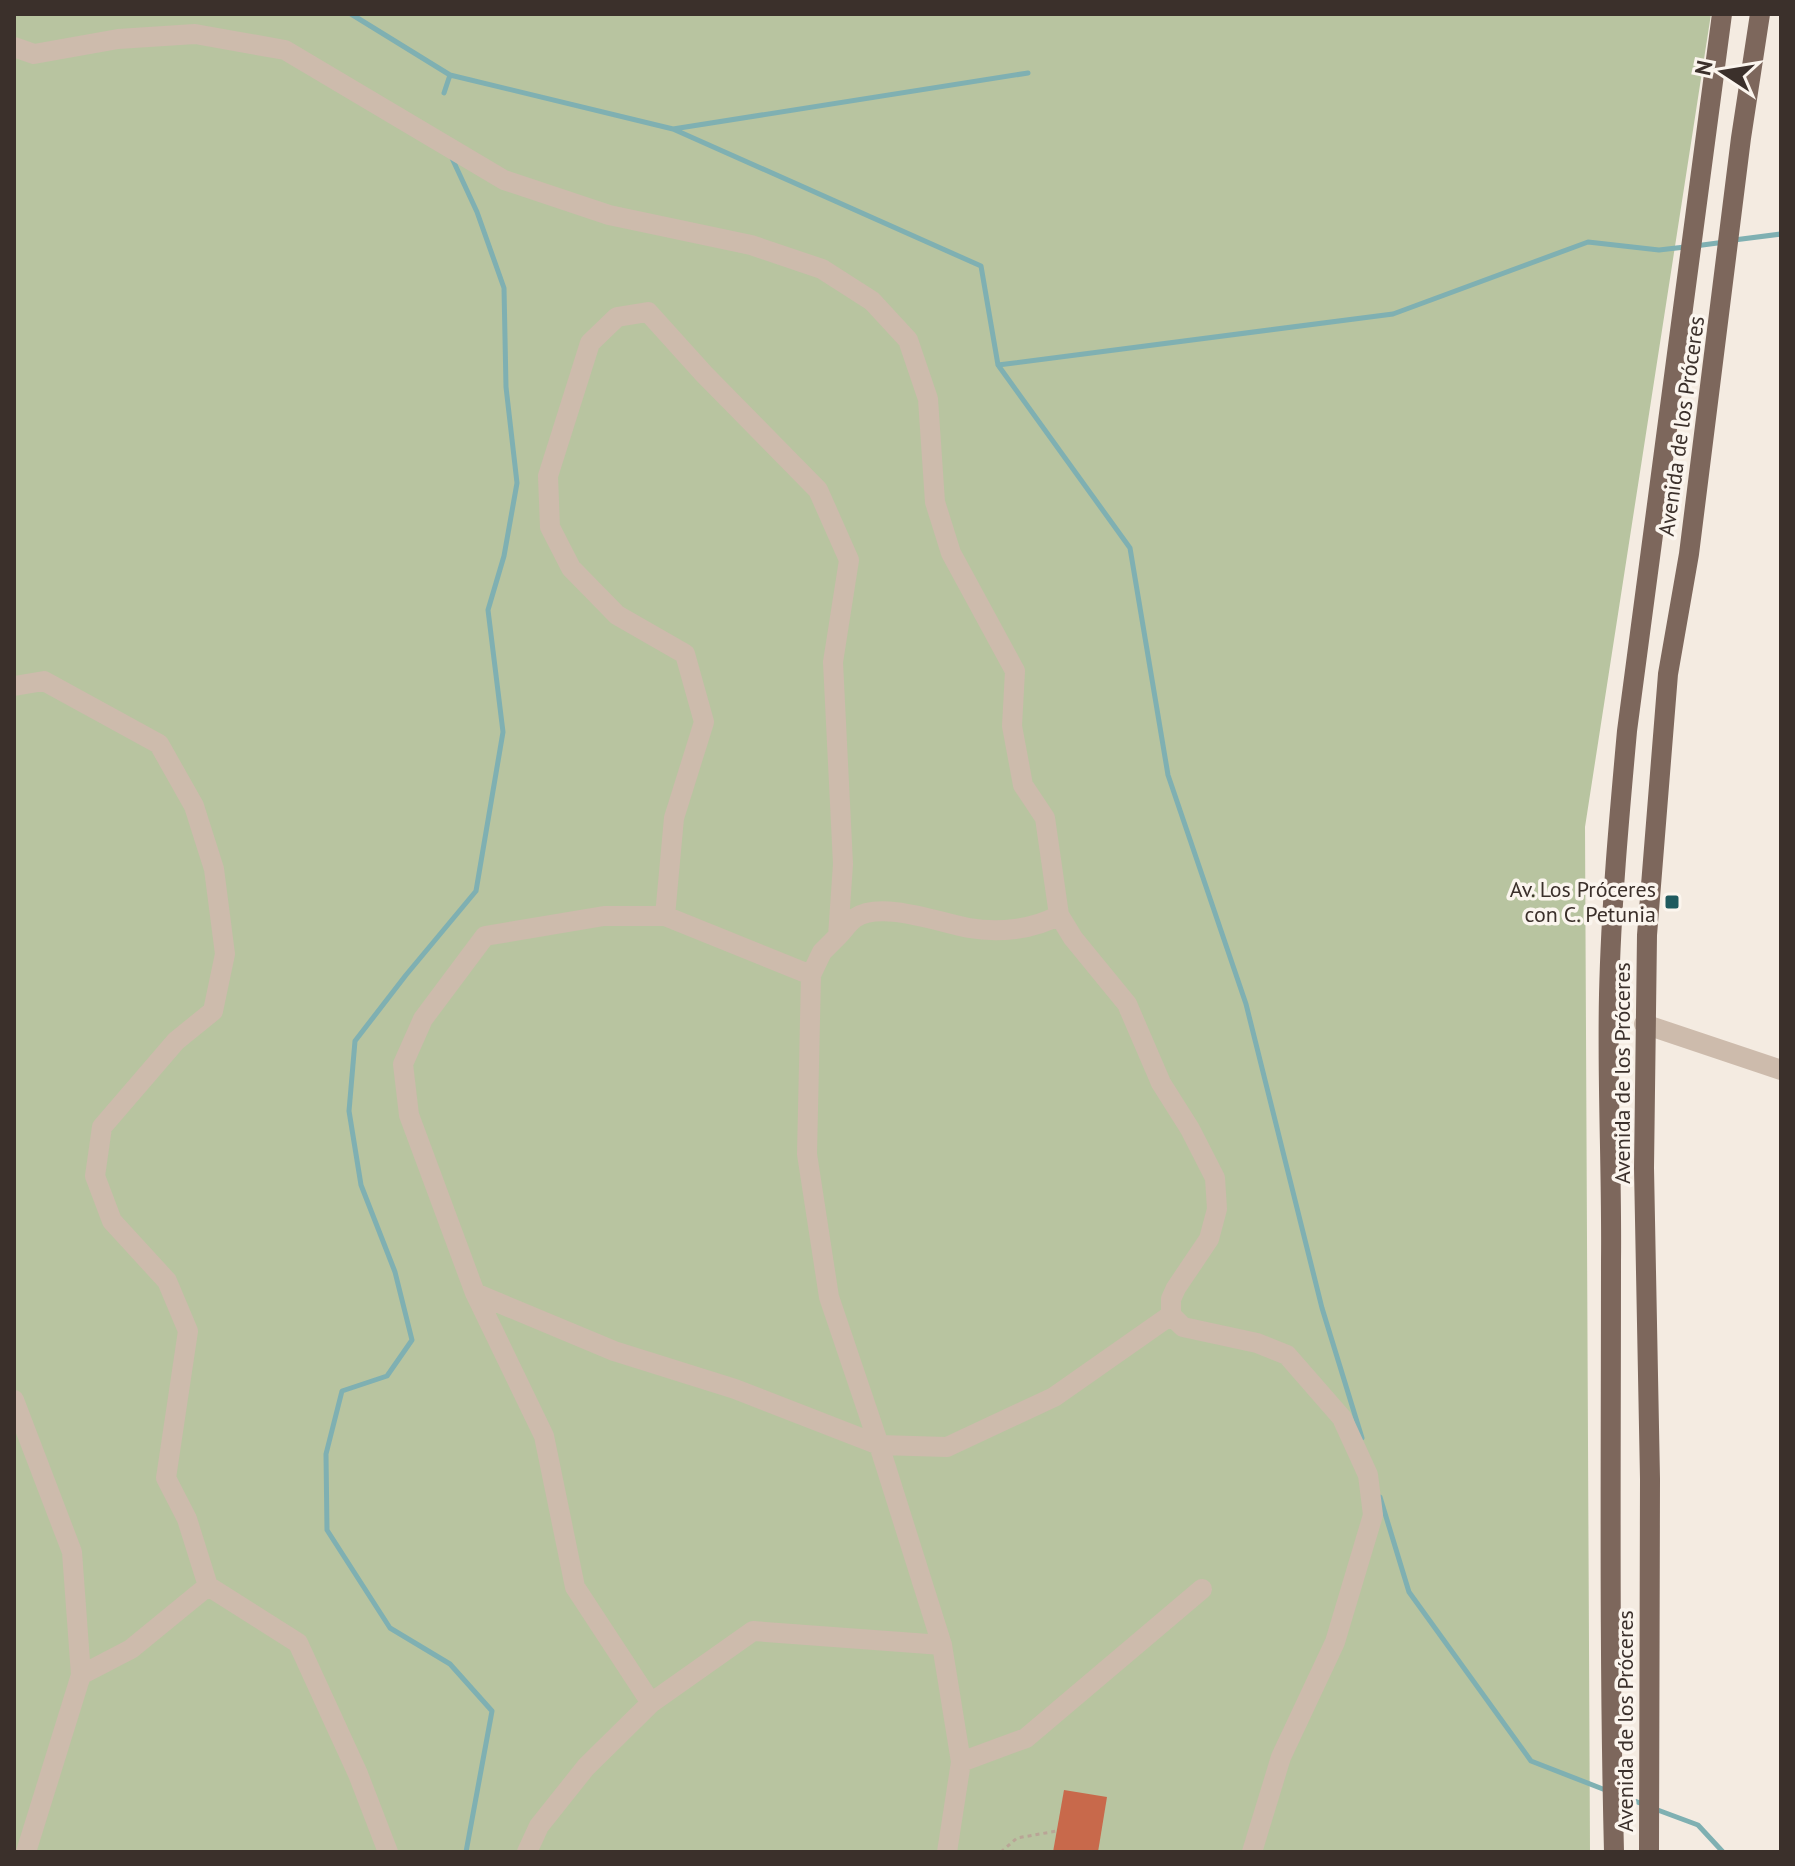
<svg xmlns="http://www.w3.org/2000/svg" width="1795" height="1866" font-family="'PT Sans',sans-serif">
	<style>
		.green { fill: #b8c4a0 }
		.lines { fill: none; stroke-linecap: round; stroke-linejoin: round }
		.stream { stroke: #7fb0b2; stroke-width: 5 }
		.building { fill: #c8694b }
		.path { stroke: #b9a596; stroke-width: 3; stroke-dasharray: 4 4; stroke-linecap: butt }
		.minor { stroke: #cdbbac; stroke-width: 20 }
		.major { stroke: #7d675c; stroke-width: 20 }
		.poi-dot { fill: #1f5a5e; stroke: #fbf5ee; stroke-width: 3 }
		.labels { text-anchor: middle; stroke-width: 7; stroke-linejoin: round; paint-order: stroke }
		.street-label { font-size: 22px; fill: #3b302b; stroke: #fbf5ee }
		.poi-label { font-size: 22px; fill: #3b302b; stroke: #fbf5ee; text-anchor: end }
	</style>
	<rect width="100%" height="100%" fill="#f4ebe1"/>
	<path class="green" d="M14 14H1711L1585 827 1590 1852H14Z"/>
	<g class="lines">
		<path class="stream" d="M351 14 450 75 673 129 981 266 998 365 1393 314 1588 242 1659 250 1685 247
			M444 93 450 75
			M673 129 1028 73
			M451 156 477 212 504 288 506 387 517 483 504 556 488 610 503 732 476 891 406 975 355 1041 349 1111 361 1185 395 1272 412 1340 387 1376 342 1391 326 1454 327 1530 390 1628 450 1664 492 1711 466 1852
			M1734 240 1781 234
			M1695 246 1725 242
			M998 365 1130 548 1168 775 1246 1004 1322 1308 1362 1438
			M1380 1497 1409 1592 1531 1761 1608 1791
			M1617 1794 1645 1805
			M1655 1809 1698 1825 1723 1852"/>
	</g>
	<path class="building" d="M1064 1790 1107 1797 1098 1852H1053Z"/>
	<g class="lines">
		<path class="path" d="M1001 1852 1017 1838 1057 1831"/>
		<path class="minor" d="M14 47 34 54 118 39 195 34 285 50 504 180 609 215 751 245 822 269 872 301 908 340 928 399 935 502 951 553 1015 671 1012 726 1023 785 1045 818 1059 915 1073 938 1127 1004 1161 1083 1190 1129 1215 1178 1217 1209 1209 1239 1176 1288 1171 1299V1315L1054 1397 947 1447 879 1445 942 1645 961 1762 947 1852
			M14 686 44 681 159 744 194 806 214 869 225 954 213 1011 176 1041 102 1127 95 1176 112 1221 167 1281 188 1331 166 1478 187 1519 208 1586
			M665 916 811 975
			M838 936C844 930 849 922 855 918 881 900 941 923 969 928 998 933 1033 930 1059 915
			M1644 1024 1781 1070
			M475 1293 614 1351 735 1389 879 1445
			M1171 1315 1183 1327 1257 1343 1287 1355 1342 1418 1368 1475 1373 1515 1335 1642 1281 1757 1252 1852
			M14 1400 72 1552 81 1675 26 1852
			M81 1675 131 1649 208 1586 298 1643 358 1774 388 1852
			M651 1703 575 1587 544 1436 475 1293 409 1115 403 1064 423 1019 485 936 604 916H665L674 818 704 722 685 654 617 615 571 568 550 527 548 476 590 343 617 317 648 312 704 374 818 490 849 560 833 662 843 864 838 936 822 952 811 975 807 1154 829 1297 879 1445
			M961 1762 1026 1738 1202 1589
			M527 1852 539 1826 586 1767 651 1703 753 1631 942 1645"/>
		<path class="major" d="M1614 1852C1609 1655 1611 1458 1611 1261 1612 1172 1607 1084 1609 995 1611 907 1619 819 1627 731L1722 14
			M1649 1852 1650 1479 1644 1168 1647 935 1668 674 1689 554 1741 138 1760 14"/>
	</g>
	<rect class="poi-dot" x="1664" y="894" width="16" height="16" rx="4"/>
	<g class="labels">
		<g class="street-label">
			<text transform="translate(1681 426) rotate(-82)" y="8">Avenida de los Próceres</text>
			<text transform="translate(1622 1073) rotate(-90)" y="8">Avenida de los Próceres</text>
			<text transform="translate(1625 1721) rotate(-90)" y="8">Avenida de los Próceres</text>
		</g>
		<g class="poi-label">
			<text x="1656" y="897">Av. Los Próceres<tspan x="1656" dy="25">con C. Petunia</tspan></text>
		</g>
	</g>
	<rect width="1795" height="1866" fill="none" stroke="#3b302b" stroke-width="32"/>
	<g transform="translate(1723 72) rotate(282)" stroke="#fbf5ee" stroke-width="6" paint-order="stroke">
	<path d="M0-6L14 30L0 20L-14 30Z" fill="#3b302b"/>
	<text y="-12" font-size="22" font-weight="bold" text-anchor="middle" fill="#3b302b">N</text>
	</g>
</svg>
